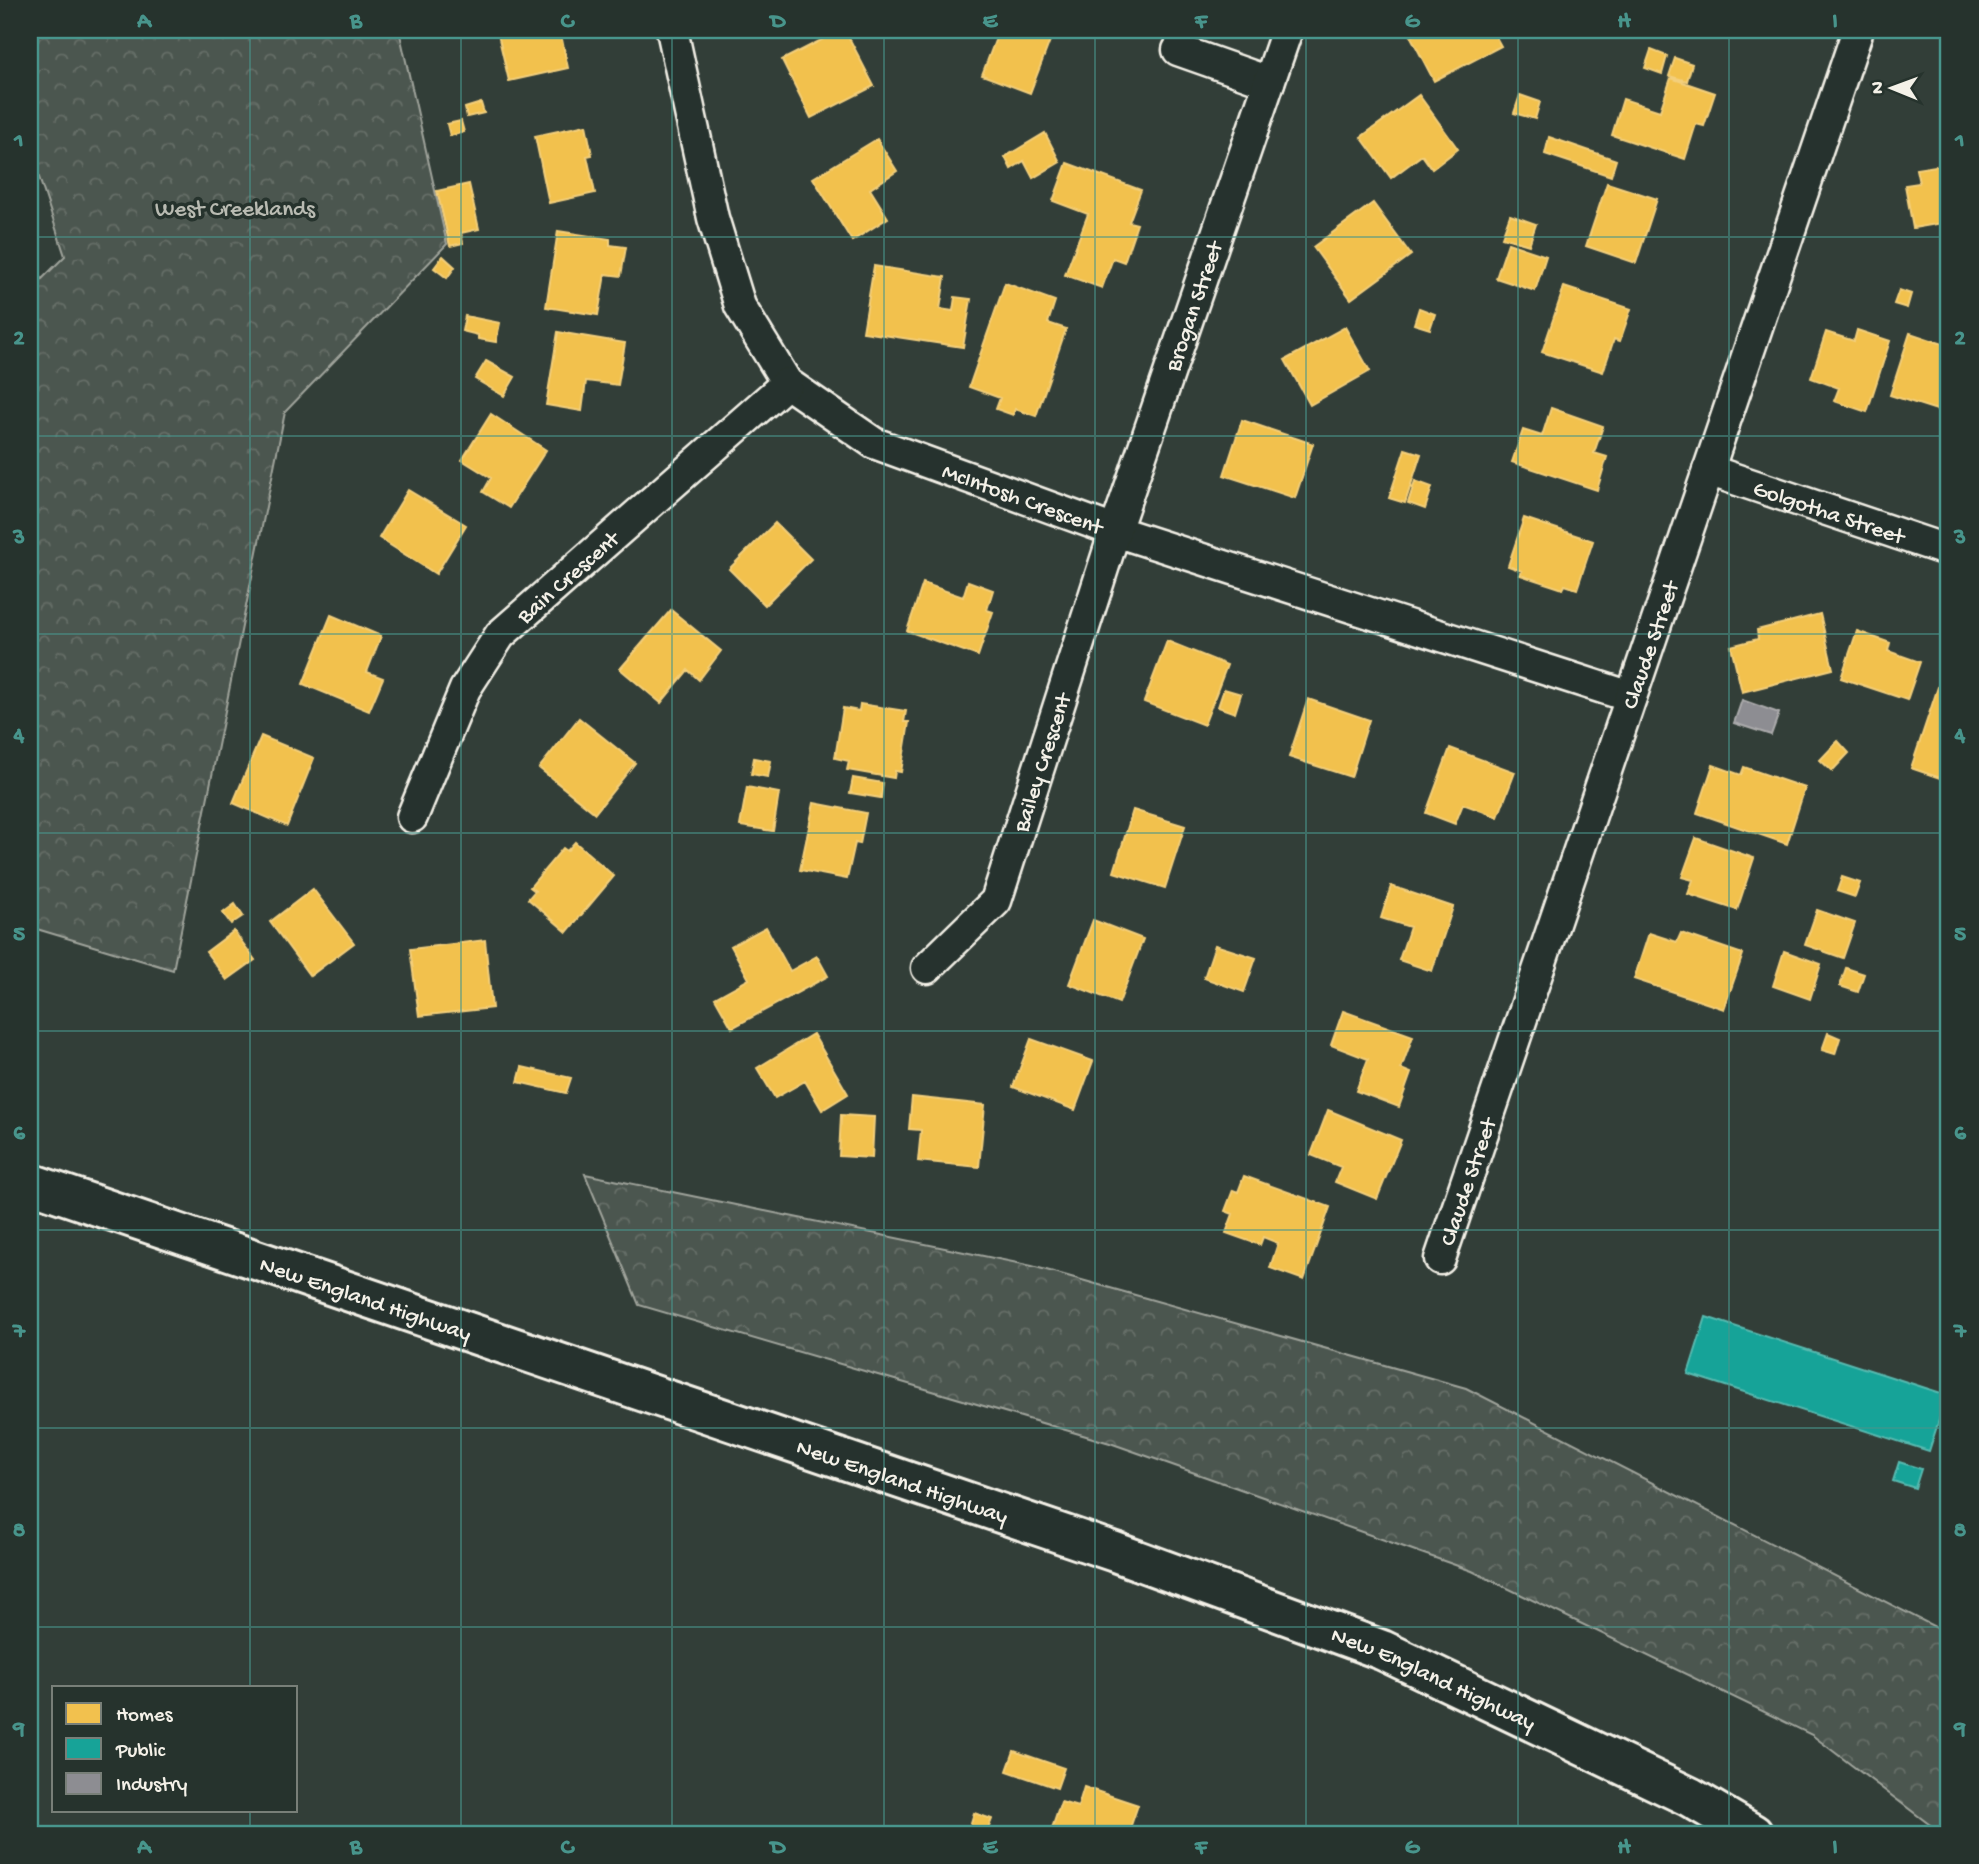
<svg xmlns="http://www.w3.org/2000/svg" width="1979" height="1864" font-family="'Gochi Hand',sans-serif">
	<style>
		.forest { fill: url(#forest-crowns); stroke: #a0a49c; stroke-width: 2 }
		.homes { fill: #f2c14e; stroke: #f3cf7c; stroke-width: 2 }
		.public { fill: #17a398; stroke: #59bab0; stroke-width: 2 }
		.industry { fill: #8d8d92; stroke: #acabac; stroke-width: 2 }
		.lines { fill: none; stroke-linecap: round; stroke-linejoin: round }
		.street-casing { stroke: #f4f1e8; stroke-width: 35 }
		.highway-casing { stroke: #f4f1e8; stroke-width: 44 }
		.street { stroke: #26332d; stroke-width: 30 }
		.highway { stroke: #26332d; stroke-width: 38 }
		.grid { fill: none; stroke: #48958c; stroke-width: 2; stroke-opacity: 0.55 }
		.labels { text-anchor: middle; stroke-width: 7; stroke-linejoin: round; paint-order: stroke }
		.park-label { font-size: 23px; fill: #b9bbb2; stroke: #26332d }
		.street-label { font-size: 23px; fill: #f4f1e8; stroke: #26332d }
		.neatline { fill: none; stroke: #48958c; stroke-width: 2.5 }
		.grid-label { font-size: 23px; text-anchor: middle; font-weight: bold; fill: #48958c }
	</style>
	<defs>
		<pattern id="forest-crowns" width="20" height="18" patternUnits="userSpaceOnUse" patternTransform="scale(1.75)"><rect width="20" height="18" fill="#4c564f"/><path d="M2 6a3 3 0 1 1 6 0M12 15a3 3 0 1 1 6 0" fill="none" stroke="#666f68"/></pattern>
	</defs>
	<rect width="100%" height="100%" fill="#323e38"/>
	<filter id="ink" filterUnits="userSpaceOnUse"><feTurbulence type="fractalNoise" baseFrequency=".0143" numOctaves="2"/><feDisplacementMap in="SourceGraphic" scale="14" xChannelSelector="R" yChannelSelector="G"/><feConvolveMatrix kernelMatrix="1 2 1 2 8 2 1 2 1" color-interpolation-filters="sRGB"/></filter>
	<g filter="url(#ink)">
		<path class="forest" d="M30 30H399L447 244 285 412 173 970 30 927V291L65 256 30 150Z
			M585 1174 1032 1266 1466 1388 1949 1634V1834H1942L1812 1735 1472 1571 1110 1443 639 1305Z"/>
		<path class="homes" d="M497 30H560L568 68 509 81Z
			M841 30H845L874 86 811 118 782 60Z
			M999 30H1054L1030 93 982 75Z
			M1419 30H1492L1501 46 1434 81 1411 37 1420 32Z
			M1651 50 1667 56 1662 74 1645 68Z
			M1675 58 1692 64 1687 81 1669 76Z
			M1671 78 1715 93 1704 126 1696 124 1685 159 1612 135 1623 99 1660 111Z
			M1419 95 1458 149 1432 169 1422 155 1391 178 1361 137Z
			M1520 95 1540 102 1535 119 1514 113Z
			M481 103 484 113 467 117 465 108Z
			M461 121 464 132 450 136 447 124Z
			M586 125 592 155 587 156 595 193 549 203 535 136Z
			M1045 133 1060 162 1033 178 1024 161 1011 169 1005 157Z
			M1549 137 1616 160 1611 176 1545 154Z
			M877 139 897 171 870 189 888 218 852 241 813 178Z
			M1067 163 1141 190 1129 222 1137 224 1124 262 1113 258 1102 288 1065 275 1088 214 1053 201Z
			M1949 164V222L1913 228 1905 185 1919 183 1916 169Z
			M1607 183 1657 199 1636 263 1586 246Z
			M469 184 479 229 461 233 463 243 450 246 437 191Z
			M1373 203 1411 255 1351 299 1313 247Z
			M1510 215 1536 224 1529 245 1502 237Z
			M558 231 610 239V245L626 247 621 276 605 274 598 315 546 307Z
			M1508 243 1546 256 1535 291 1496 278Z
			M443 256 455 267 447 278 434 268Z
			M874 266 945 277 940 309 953 311 955 297 971 299 963 347 863 332Z
			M1005 283 1055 301 1048 323 1066 329 1036 416 1015 409 1013 415 996 409 1000 398 969 387Z
			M1564 287 1631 309 1620 341 1614 339 1603 372 1542 352Z
			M1899 290 1911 294 1907 308 1894 304Z
			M1419 308 1435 314 1430 329 1414 324Z
			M465 316 500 323 496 342 478 339V335L462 331Z
			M1345 327 1370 371 1310 405 1285 360Z
			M1857 330 1890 341 1867 412 1834 401 1839 388 1811 378 1826 332 1854 341Z
			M558 332 625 343 618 385 586 381 582 411 546 405Z
			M1910 333 1949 346V414L1890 395Z
			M486 361 515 377 504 396 475 379Z
			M1551 408 1603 426 1594 453 1607 457 1597 490 1512 462 1523 430 1542 436Z
			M491 414 546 450 509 508 483 492 491 478 462 460Z
			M1242 420 1313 444 1295 498 1224 475Z
			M1405 449 1421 454 1405 503 1389 498Z
			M1415 481 1432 487 1425 509 1408 503Z
			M408 490 466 525 436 574 379 538Z
			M1524 518 1593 541 1577 589 1565 585 1563 589 1520 575 1522 571 1508 566Z
			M775 523 811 559 765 605 729 569Z
			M968 581 993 590 987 610 993 612 978 656 907 631 923 583 963 597Z
			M671 610 721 651 699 680 688 670 661 703 620 669Z
			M1820 614 1833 669 1742 692 1731 646 1758 639 1757 630Z
			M331 615 381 636 367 672 383 678 369 711 303 684Z
			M1857 631 1890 643 1888 651 1920 662 1907 700 1841 678Z
			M1167 641 1227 665 1204 725 1144 702Z
			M1940 681 1949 684V781L1911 768Z
			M1224 689 1241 694 1235 713 1218 707Z
			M1308 699 1369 720 1351 777 1289 757Z
			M860 704 906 711 904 722H909L901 772 895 771 894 778 847 770 849 761 835 758 843 708 859 711Z
			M579 718 635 763 595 813 539 768Z
			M261 736 314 758 287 826 233 803Z
			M1838 741 1849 753 1832 771 1820 760Z
			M1450 748 1515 772 1498 817 1463 804 1455 824 1426 813Z
			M754 758 771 761 768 777 751 774Z
			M1713 765 1741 775 1744 767 1805 788 1787 844 1697 813Z
			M853 778 883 783 881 798 850 793Z
			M747 787 779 793 773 831 740 826Z
			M814 803 866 813 860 844 855 843 847 879 800 870Z
			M1133 810 1185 826 1165 888 1114 872Z
			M1696 838 1754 858 1737 910 1688 894 1693 880 1682 877Z
			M575 842 614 876 567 932 528 899 535 891 530 887 563 848 567 851Z
			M1842 877 1860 883 1855 897 1837 891Z
			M1391 886 1453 907 1432 971 1399 960 1410 927 1381 918Z
			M313 889 354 943 310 976 270 922Z
			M235 904 243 916 231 924 223 913Z
			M1817 910 1855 923 1843 958 1805 945Z
			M1093 920 1143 939 1119 1003 1069 984Z
			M766 927 790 971 817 956 828 976 732 1028 715 998 749 979 731 946Z
			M234 931 255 960 227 980 206 952Z
			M1649 933 1677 942 1681 933 1743 954 1724 1009 1634 979Z
			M485 940 492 1008 419 1016 410 949Z
			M1215 945 1256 958 1244 992 1204 978Z
			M1784 951 1821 964 1810 999 1773 986Z
			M1846 968 1864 974 1858 992 1840 986Z
			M1343 1011 1413 1036 1401 1069 1411 1073 1399 1107 1356 1091 1368 1059 1331 1045Z
			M1828 1033 1840 1038 1835 1054 1822 1050Z
			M813 1034 848 1094 822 1110 805 1081 775 1098 757 1068Z
			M1031 1039 1093 1061 1075 1110 1013 1087Z
			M522 1067 571 1078 566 1093 518 1082Z
			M912 1097 985 1105 979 1167 918 1161 921 1130 909 1129Z
			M1328 1110 1401 1140 1377 1199 1335 1182 1341 1167 1311 1155Z
			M841 1115 874 1117 872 1158 839 1156Z
			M1244 1176 1330 1207 1304 1280 1270 1268 1278 1243 1263 1237 1260 1245 1226 1233 1233 1214 1225 1211 1233 1190 1238 1192Z
			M1014 1751 1064 1768 1057 1788 1007 1771Z
			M1084 1787 1138 1805 1128 1834H1050L1061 1802 1078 1807Z
			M974 1813 992 1819 987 1832 970 1826Z"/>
		<path class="public" d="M1706 1317 1947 1395 1929 1451 1688 1374Z
			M1899 1462 1921 1469 1915 1488 1893 1481Z"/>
		<path class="industry" d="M1742 700 1779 713 1771 735 1734 723Z"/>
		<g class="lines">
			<g class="street-casing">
				<g id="street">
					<path id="s1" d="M672 30 713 218 740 306 787 383 874 443 1115 531 1631 697"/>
					<path d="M1178 50 1269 82"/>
					<path id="s2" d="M1708 470 1949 551"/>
					<path id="s3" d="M412 817 465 689 500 635 787 383"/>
					<path id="s4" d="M927 968 996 901 1115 531 1287 30"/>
					<path id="s5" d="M1440 1259 1858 30"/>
				</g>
			</g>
			<g class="highway-casing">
				<g id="highway">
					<path id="s6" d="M30 1183 1115 1552 1382 1650 1690 1797 1753 1834"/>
				</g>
			</g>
			<use href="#street" class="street"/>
			<use href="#highway" class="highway"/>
		</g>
	</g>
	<path class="grid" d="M250 30V1687M461 30V1834M672 30V1834M884 30V1834M1095 30V1834M1306 30V1834M1518 30V1834M1729 30V1834M30 237H1949M30 436H1949M30 634H1949M30 833H1949M30 1031H1949M30 1230H1949M30 1428H1949M30 1627H1949M250 1810V1834"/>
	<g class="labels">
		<g class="park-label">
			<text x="235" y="215">West Creeklands</text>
		</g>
		<g class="street-label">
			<text dy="8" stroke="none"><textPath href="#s4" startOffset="723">Brogan Street</textPath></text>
			<text dy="8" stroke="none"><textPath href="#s1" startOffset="639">McIntosh Crescent</textPath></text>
			<text dy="8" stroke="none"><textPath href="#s2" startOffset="128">Golgotha Street</textPath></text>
			<text dy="8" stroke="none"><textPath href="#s3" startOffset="292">Bain Crescent</textPath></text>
			<text dy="8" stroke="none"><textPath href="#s5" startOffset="649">Claude Street</textPath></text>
			<text dy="8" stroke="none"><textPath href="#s4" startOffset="242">Bailey Crescent</textPath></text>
			<text dy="8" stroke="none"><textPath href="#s5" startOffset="82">Claude Street</textPath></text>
			<text dy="8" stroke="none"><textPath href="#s6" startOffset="355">New England Highway</textPath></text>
			<text dy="8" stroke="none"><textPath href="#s6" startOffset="922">New England Highway</textPath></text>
			<text dy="8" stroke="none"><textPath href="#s6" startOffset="1489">New England Highway</textPath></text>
		</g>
	</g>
	<rect width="1979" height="1864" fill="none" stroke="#26332d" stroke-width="77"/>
	<rect x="52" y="1686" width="245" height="126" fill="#26332d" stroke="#787f78" stroke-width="2"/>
	<rect x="66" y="1703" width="35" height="21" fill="#f2c14e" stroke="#787f78" stroke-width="2"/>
	<text x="116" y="1720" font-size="21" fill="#f4f1e8">Homes</text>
	<rect x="66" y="1738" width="35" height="21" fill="#17a398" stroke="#787f78" stroke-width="2"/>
	<text x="116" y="1756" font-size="21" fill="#f4f1e8">Public</text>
	<rect x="66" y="1773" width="35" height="21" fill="#8d8d92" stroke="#787f78" stroke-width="2"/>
	<text x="116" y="1790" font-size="21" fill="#f4f1e8">Industry</text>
	<g transform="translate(1892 88) rotate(271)" stroke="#26332d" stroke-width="5" paint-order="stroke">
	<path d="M0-5L12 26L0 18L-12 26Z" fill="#f4f1e8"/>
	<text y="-10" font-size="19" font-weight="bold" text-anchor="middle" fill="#f4f1e8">N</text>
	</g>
	<rect x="38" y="38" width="1902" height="1788" class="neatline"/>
	<g class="grid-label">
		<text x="144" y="27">A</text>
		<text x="356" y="27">B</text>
		<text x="567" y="27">C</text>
		<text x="778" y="27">D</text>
		<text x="990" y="27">E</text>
		<text x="1201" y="27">F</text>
		<text x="1412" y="27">G</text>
		<text x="1624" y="27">H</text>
		<text x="1835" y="27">I</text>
		<text x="19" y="146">1</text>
		<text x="1960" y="146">1</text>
		<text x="19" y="344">2</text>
		<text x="1960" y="344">2</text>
		<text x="19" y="543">3</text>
		<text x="1960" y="543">3</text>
		<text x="19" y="741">4</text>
		<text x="1960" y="741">4</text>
		<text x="19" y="940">5</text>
		<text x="1960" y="940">5</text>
		<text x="19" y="1139">6</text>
		<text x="1960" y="1139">6</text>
		<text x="19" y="1337">7</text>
		<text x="1960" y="1337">7</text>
		<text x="19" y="1536">8</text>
		<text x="1960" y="1536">8</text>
		<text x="19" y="1734">9</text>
		<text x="1960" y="1734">9</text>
		<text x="144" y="1853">A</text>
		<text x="356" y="1853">B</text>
		<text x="567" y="1853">C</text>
		<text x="778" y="1853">D</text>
		<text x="990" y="1853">E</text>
		<text x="1201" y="1853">F</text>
		<text x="1412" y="1853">G</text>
		<text x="1624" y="1853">H</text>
		<text x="1835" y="1853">I</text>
	</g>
</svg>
